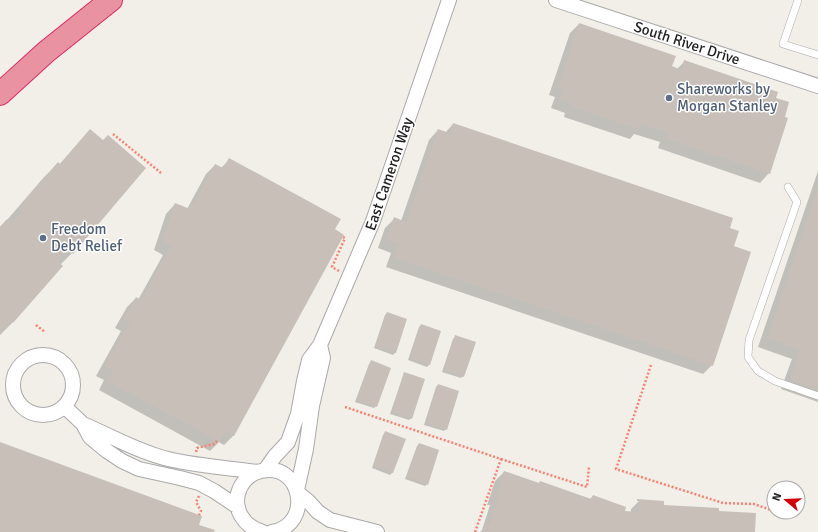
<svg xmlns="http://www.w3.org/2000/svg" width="818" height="532" font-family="Signika,sans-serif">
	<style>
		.shadow { fill: #0003 }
		.building { fill: #c7bfb8 }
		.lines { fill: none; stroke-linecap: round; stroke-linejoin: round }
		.lane-casing { stroke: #a9a9a9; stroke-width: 8 }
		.street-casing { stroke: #a9a9a9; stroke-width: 16 }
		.highway-casing { stroke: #dc2a67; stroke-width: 24 }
		.path { stroke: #fa8072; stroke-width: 2.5; stroke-dasharray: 2 2; stroke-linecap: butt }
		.lane { stroke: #fff; stroke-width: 7 }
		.street { stroke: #fff; stroke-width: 14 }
		.highway { stroke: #e892a2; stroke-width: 22 }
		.service-dot { fill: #5c6f8a; stroke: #fff; stroke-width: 1.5 }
		.labels { text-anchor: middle; stroke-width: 3; stroke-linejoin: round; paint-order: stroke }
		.street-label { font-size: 15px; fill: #222; stroke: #fff }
		.service-label { font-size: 15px; fill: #4e5e75; stroke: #fff; text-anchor: start }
	</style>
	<rect width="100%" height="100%" fill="#f2efe9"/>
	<path class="shadow" d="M579 24 671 67 677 69 685 61 775 98 769 173 760 183 658 148 660 142 634 134 630 139 564 117 565 113 551 108 555 97 549 95 570 33Z
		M453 124 728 229 733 247 712 365 703 374 386 267 391 253 378 248 385 228 394 219 401 221 429 140 438 130 445 133Z
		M90 130 72 253 60 265 61 266 12 323 0 335V227L7 220 45 176 58 164 59 165Z
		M229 160 333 230 343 235 233 436 224 445 219 442 210 451 99 390 104 380 96 376 121 331 115 328 127 307 136 298 138 300 163 255 154 250 166 214 175 204 187 209 206 174 215 165 221 168Z
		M818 171V402L781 389 792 359 758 347Z
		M387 313 406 320 395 353 393 355 374 348 385 315Z
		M421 325 429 365 427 367 408 360 419 327Z
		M455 337 463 376 461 378 442 372 453 339Z
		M371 362 376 406 374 408 355 402 369 364Z
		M405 374 411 418 409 420 390 414 403 376Z
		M438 385 446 429 444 431 424 425 436 387Z
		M385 433 392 473 390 475 372 468 383 435Z
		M419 444 427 484 425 486 405 479 417 446Z
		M504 472 538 484 540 482 590 499 593 496 624 512 631 513V509L640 500 663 506 718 512 754 532H480L482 530 490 505H487L495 481Z"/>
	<path class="building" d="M579 23 676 56 672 66 681 70 684 60 778 92 776 98 789 102 785 117 788 118 770 174 666 139 668 133 641 124 639 130 572 107 573 104 559 99 563 88 558 86Z
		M453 123 733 218 730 228 739 231 734 246 751 252 713 366 394 258 399 244 386 239 394 217 406 222 438 129 449 133Z
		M90 129 103 140 108 135 146 168 73 254 68 249 58 261 63 266 13 323 11 321 0 334V227L7 219 13 223 22 212 18 208 58 162 60 164Z
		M229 158 341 219 335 229 344 235 234 436 225 432 220 442 107 381 113 371 104 366 130 322 124 318 136 297 141 300 171 246 162 240 175 203 190 209 215 164 223 168Z
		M818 187V390L790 380 800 350 767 338Z
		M387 312 407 319 396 353 375 346Z
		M421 324 441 331 430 365 410 358Z
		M455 335 476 342 464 377 444 370Z
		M371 360 391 368 377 407 357 400Z
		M404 372 425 379 412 419 392 412Z
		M438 384 459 391 447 430 426 423Z
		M385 431 406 439 393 473 373 466Z
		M0 442 202 516 199 525 215 530 214 532H0Z
		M419 443 439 450 428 485 407 477Z
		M504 471 539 483 540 481 591 499 593 495 626 507 625 511 639 512V501H637V499L664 501V505L719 508V511L756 513 755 532H483L486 524 489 525 498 496 496 495Z"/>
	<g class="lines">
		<g class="lane-casing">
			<path id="lane" d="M798 0 783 44 818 55
				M788 187 797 202 749 340 748 357 758 371 775 381 818 396"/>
		</g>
		<g class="street-casing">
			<path id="street" d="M556 0 818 86
				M13 385a30 30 0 1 1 60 0a30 30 0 1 1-60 0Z
				M64 406 83 424 90 437 107 451 122 461 139 469 180 478 199 483 214 491 238 507
				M83 424C111 436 139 452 168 459 198 466 228 468 258 472
				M265 470 275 456 288 442 298 414 304 381 309 360 320 345 373 221 449 0
				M297 490 306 449 312 406 323 358 320 345
				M298 493 308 501 318 512 330 520 377 532
				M263 532C244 527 231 508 240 488 244 480 252 473 261 471 302 461 314 525 272 532"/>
		</g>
		<g class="highway-casing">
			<path id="highway" d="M0 94 46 52 111 0"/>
		</g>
		<path class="path" d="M113 134 161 173
			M339 271 332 267 345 238 343 237
			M36 325 45 332
			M651 365 616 469 723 503 754 504 774 511
			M345 407 501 459 475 532
			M196 452 197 448 214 444 217 441
			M501 459 587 487 589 467
			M199 496 196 502 201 511 199 515
			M777 512H778"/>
		<use href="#lane" class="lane"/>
		<use href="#street" class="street"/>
		<use href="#highway" class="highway"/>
	</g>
	<g class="service-dot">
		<circle cx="669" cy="98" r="4"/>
		<circle cx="43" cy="238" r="4"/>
	</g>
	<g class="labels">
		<g class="street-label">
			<text transform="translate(687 43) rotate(18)" y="5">South River Drive</text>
			<text transform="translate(389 174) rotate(-71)" y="5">East Cameron Way</text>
		</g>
		<g class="service-label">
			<text x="677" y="94">Shareworks by<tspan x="677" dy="17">Morgan Stanley</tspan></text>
			<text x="51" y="234">Freedom<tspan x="51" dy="17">Debt Relief</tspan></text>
		</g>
	</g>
	<g transform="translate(786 500) rotate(289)"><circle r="19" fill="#ffffff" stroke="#a7a7a7"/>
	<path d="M0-3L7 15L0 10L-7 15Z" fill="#d40000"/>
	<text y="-6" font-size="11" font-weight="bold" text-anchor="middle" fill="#222222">N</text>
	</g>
</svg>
